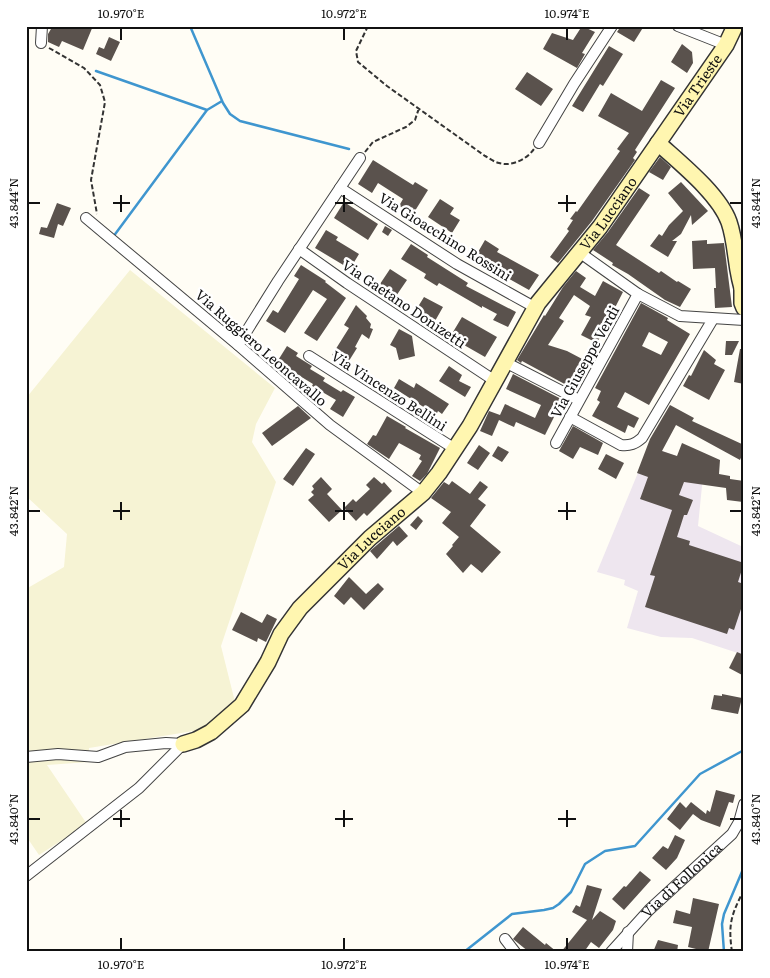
<svg xmlns="http://www.w3.org/2000/svg" width="770" height="978" font-family="Literata,serif">
	<style>
		.industrial { fill: #eee6ef }
		.farmland { fill: #f6f3d4 }
		.lines { fill: none; stroke-linecap: round; stroke-linejoin: round }
		.stream { stroke: #3f96cf; stroke-width: 2.5 }
		.building { fill: #5a524d; fill-rule: evenodd }
		.street-casing { stroke: #444; stroke-width: 12 }
		.secondary-casing { stroke: #333; stroke-width: 18 }
		.path { stroke: #333; stroke-width: 2; stroke-dasharray: 5 2.5; stroke-linecap: butt }
		.street { stroke: #fff; stroke-width: 10 }
		.secondary { stroke: #fff6b0; stroke-width: 15 }
		.ticks { fill: none; stroke: #111; stroke-width: 2 }
		.labels { text-anchor: middle; stroke-width: 5; stroke-linejoin: round; paint-order: stroke }
		.street-label { font-size: 14px; fill: #111; stroke: #fff }
		.neatline { fill: none; stroke: #111; stroke-width: 2 }
		.ticks-label { font-size: 12px; text-anchor: middle; fill: #111 }
	</style>
	<rect width="100%" height="100%" fill="#fffdf5"/>
	<path class="industrial" d="M649 446 704 466 698 526 741 546 744 551V655L692 638 661 637 627 628 638 591 624 585 625 580 597 572Z"/>
	<path class="farmland" d="M130 270 275 388 256 424 252 442 276 482 221 646 235 702 206 729 89 748V762L47 765 87 824 39 855 26 836V589L64 567 67 534 26 496 27 397Z"/>
	<g class="lines">
		<path class="stream" d="M190 26 223 103 230 114 240 121 349 149
			M96 71 207 110
			M113 237 207 110 222 101
			M464 952 512 914 544 910 553 908 559 904 571 892 585 864 605 851 635 846 700 774 744 750
			M724 952 722 924 724 914 744 867"/>
	</g>
	<path class="building" d="M55 26H93L83 50 62 41 59 47 48 42V34L51 29H53Z
		M582 26 595 32 582 53 585 54 577 68 543 49 552 33 573 40Z
		M621 26H644L634 42 617 32Z
		M109 37 120 42 111 61 96 54 99 47 104 49Z
		M682 44 692 52 693 63 687 73 671 62Z
		M609 46 623 54 603 86 600 84 583 112 572 106Z
		M527 72 553 89 541 106 515 89Z
		M661 80 675 88 635 150 637 152 633 158 635 160 592 221 558 263 550 257 569 231 567 229 573 220 570 219 576 211 577 212 620 151 617 149 629 133 598 116 611 93 642 111Z
		M660 157 671 167 663 180 649 172Z
		M373 160 413 185 415 182 428 190 413 214 399 206 403 199 378 183 372 193 358 184Z
		M681 182 708 211 692 225 691 215 681 234 672 241H677L668 257 650 246 659 234 662 236 669 225 683 211 668 193Z
		M639 188 650 195 616 245 659 273 661 271 677 282 678 281 691 289 680 307 665 300 628 274 612 265 613 263 593 250 608 232Z
		M440 199 454 208 450 214 460 220 452 233 428 217Z
		M344 202 378 224 368 240 334 218Z
		M57 203 71 208 63 226 58 224 54 238 39 234 41 227 47 228Z
		M385 226 392 230 388 236 382 232Z
		M326 230 338 237 336 240 359 254 350 269 315 248Z
		M485 240 499 249 497 252 539 275 529 290 474 259Z
		M707 240V244L724 243 732 307 715 308 714 288H716L715 268 693 269 692 241Z
		M411 244 428 255 427 257 468 283 466 286 516 312 508 327 493 320 497 314 482 306V308L439 283 437 286 424 278 426 274 401 259Z
		M301 265 326 281 325 282 346 298 317 341 304 333 327 299 313 290 285 333 266 321 273 310 278 313 299 279 294 276Z
		M390 269 407 280 394 299 380 290 383 286 380 284Z
		M576 271 586 278 580 287 595 296 603 281 623 292 597 343 581 335 591 317 585 315 590 306 574 295 559 318 564 321 548 345 567 351 586 361 572 388 522 361 521 363 517 360 544 315 545 316 563 287Z
		M424 297 443 307 435 321 416 310Z
		M641 303 668 318 667 320 690 334 649 405 625 392 617 407 639 418 634 428 628 425 625 433 592 416 600 402 597 400 601 391 595 388ZM649 332 668 342 661 355 642 346Z
		M356 305 367 316 366 318 371 324 370 328 373 329 369 339 362 334 355 347 357 348 347 364 332 355 349 328 344 325Z
		M462 317 497 337 485 357 450 337Z
		M399 329 412 336 415 356 399 360 396 348 390 345Z
		M726 341H739L732 355H725Z
		M287 346 298 353 296 356 312 366 310 369 325 378 323 381 341 392 343 390 355 397 343 417 330 409 336 400 312 386 313 384 277 362Z
		M740 349H744V384L734 382Z
		M704 350 716 360 714 364 725 370 709 400 683 386 689 375 691 376Z
		M449 366 462 375 459 381 471 387 465 397 439 381Z
		M513 374 565 401 557 416 555 415 545 435 516 422 514 427 499 420 492 436 480 431 489 411 500 415 505 404 535 418 541 405 506 389Z
		M399 379 414 388 416 383 449 404 442 414 438 411 436 415 394 388Z
		M670 405 694 418 692 421 744 445V451L740 460 676 425 662 451 677 456 682 443 720 460 719 474 730 476V479L744 481 743 502 727 500 726 488 684 482 679 495 693 500 687 515H684L677 537 690 541 689 545 744 563 738 582 744 584V606H742L734 630 729 628 727 634 645 607 655 576 650 575 672 510 640 499 648 477 637 473 650 439Z
		M298 406 311 418 272 446 262 433Z
		M387 416 406 427 405 428 440 448 427 474 420 481 412 476 422 461 419 459 421 455 399 443 389 459 367 444 373 435 376 436Z
		M573 426 603 443 598 455 580 447 573 459 559 451Z
		M479 445 490 453 478 470 467 463Z
		M498 446 509 452 502 462 492 456Z
		M306 448 315 454 293 486 283 479Z
		M606 454 624 463 616 479 598 469Z
		M321 477 332 489 327 494 342 510 329 522 308 500 314 495 311 492 314 489 312 486Z
		M374 477 382 484 384 482 392 491 367 516 364 513 356 521 344 508 353 499 356 502 370 489 366 485Z
		M452 481 470 494 480 481 488 487 478 499 486 505 470 526 501 552 482 573 471 564 463 573 446 554 453 546 452 545 459 537 442 523 451 512 431 498 444 482 449 485Z
		M418 516 423 521 416 530 410 525Z
		M399 526 408 536 397 546 393 541 377 559 370 551Z
		M349 577 366 594 378 583 384 589 364 610 351 597 344 605 334 596Z
		M241 612 262 623 267 614 277 619 266 642 258 638 257 642 232 630Z
		M737 652 744 655V676L729 668Z
		M722 694 742 698 738 714 711 709 714 695 722 696Z
		M716 790 735 795 733 803 729 802 720 827 701 820 693 814 680 830 667 819 680 802 686 808 691 802 706 814 707 810 710 812Z
		M675 835 685 840 677 858 666 870 652 858 663 846 668 849Z
		M640 871 651 880 624 910 612 899 624 886 626 887Z
		M587 885 602 889 592 920 600 911 616 921 613 930 599 948 591 942 584 952H561L587 920 572 912 576 905 580 907Z
		M693 898 719 904 708 952H695L696 949 688 947 692 927 673 923 676 910 690 914Z
		M523 927 545 945 546 943 557 952H529L513 939Z
		M658 940 678 945 677 952H653Z"/>
	<g class="lines">
		<g class="street-casing">
			<g id="street">
				<path d="M678 26 726 45"/>
				<path d="M41 43 42 26"/>
				<path d="M539 143 574 84 612 26"/>
				<path d="M340 188 457 264 536 308"/>
				<path d="M86 218 238 345 330 425 423 493"/>
				<path d="M299 249 347 283 495 381"/>
				<path d="M579 252 638 294 680 316 744 320"/>
				<path d="M238 345 278 281 360 158"/>
				<path d="M309 356 455 449"/>
				<path d="M505 362 579 400"/>
				<path d="M570 417 621 445C630 446 635 444 642 438L713 319"/>
				<path d="M556 443 638 294"/>
				<path d="M26 757 58 754 98 757 125 747 166 743 183 744"/>
				<path d="M26 876 139 788 183 744"/>
				<path d="M505 939 515 952"/>
				<path id="s1" d="M611 952 649 910 732 834 739 822 744 804"/>
				<path d="M627 952 628 932"/>
			</g>
		</g>
		<g class="secondary-casing">
			<g id="secondary">
				<path d="M658 143C680 163 719 194 729 222 737 245 735 271 744 294"/>
				<path d="M742 289V303L744 308"/>
				<path id="s2" d="M183 744 196 740 211 732 242 705 268 662 281 634 300 608 370 538 423 493 439 473 470 426 538 303 600 227 726 45 735 26"/>
			</g>
		</g>
		<path class="path" d="M368 26 356 51 358 62 387 86 485 156C489 158 494 162 499 163 512 167 527 159 534 149
			M49 48 84 68 100 85 105 102 91 180 97 214
			M365 152 373 142 406 127 415 120 419 108
			M732 952C728 924 731 915 744 890"/>
		<use href="#street" class="street"/>
		<use href="#secondary" class="secondary"/>
	</g>
	<path class="ticks" d="M121 28V40M344 28V40M567 28V40M121 195V212M344 195V212M567 195V212M28 203H40M113 203H130M335 203H353M558 203H576M730 203H742M121 502V520M344 502V520M567 502V520M28 511H40M113 511H130M335 511H353M558 511H576M730 511H742M121 810V827M344 810V827M567 810V827M28 819H40M113 819H130M335 819H353M558 819H576M730 819H742M121 938V950M344 938V950M567 938V950"/>
	<g class="labels">
		<g class="street-label">
			<text dy="5" stroke="none"><textPath href="#s2" startOffset="846">Via Trieste</textPath></text>
			<text dy="5" stroke="none"><textPath href="#s2" startOffset="690">Via Lucciano</textPath></text>
			<text transform="translate(445 237) rotate(32)" y="5">Via Gioacchino Rossini</text>
			<text transform="translate(404 304) rotate(34)" y="5">Via Gaetano Donizetti</text>
			<text transform="translate(261 348) rotate(41)" y="5">Via Ruggiero Leoncavallo</text>
			<text transform="translate(585 362) rotate(-61)" y="5">Via Giuseppe Verdi</text>
			<text transform="translate(389 391) rotate(33)" y="5">Via Vincenzo Bellini</text>
			<text dy="5" stroke="none"><textPath href="#s2" startOffset="285">Via Lucciano</textPath></text>
			<text dy="5" stroke="none"><textPath href="#s1" startOffset="101">Via di Follonica</textPath></text>
		</g>
	</g>
	<rect width="770" height="978" fill="none" stroke="#ffffff" stroke-width="55"/>
	<rect x="28" y="28" width="714" height="922" class="neatline"/>
	<g class="ticks-label">
		<text x="121" y="18">10.970°E</text>
		<text x="344" y="18">10.972°E</text>
		<text x="567" y="18">10.974°E</text>
		<text transform="translate(14 203) rotate(-90)" y="4">43.844°N</text>
		<text transform="translate(756 203) rotate(-90)" y="4">43.844°N</text>
		<text transform="translate(14 511) rotate(-90)" y="4">43.842°N</text>
		<text transform="translate(756 511) rotate(-90)" y="4">43.842°N</text>
		<text transform="translate(14 819) rotate(-90)" y="4">43.840°N</text>
		<text transform="translate(756 819) rotate(-90)" y="4">43.840°N</text>
		<text x="121" y="969">10.970°E</text>
		<text x="344" y="969">10.972°E</text>
		<text x="567" y="969">10.974°E</text>
	</g>
</svg>
